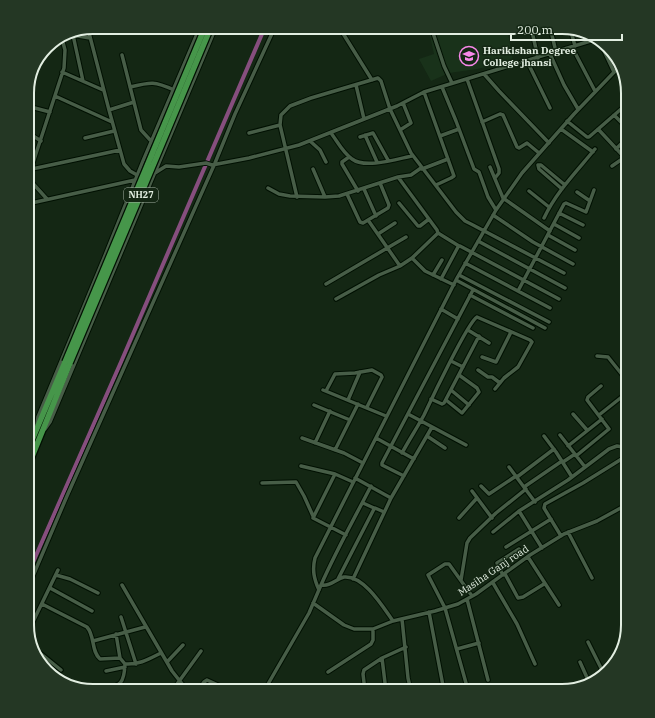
<svg xmlns="http://www.w3.org/2000/svg" width="655" height="718" font-family="'IBM Plex Serif',serif">
	<style>
		.built { fill: #19321a }
		.lines { fill: none; stroke-linecap: round; stroke-linejoin: round }
		.canal { stroke: #864e7e; stroke-width: 4 }
		.minor-casing { stroke: #011002; stroke-width: 5.5 }
		.trunk-casing { stroke: #011002; stroke-width: 8 }
		.minor { stroke: #475d47; stroke-width: 3.5 }
		.trunk { stroke: #46964a; stroke-width: 5.5 }
		.trunk-bridge-casing { stroke: #011002; stroke-width: 8; stroke-linecap: butt }
		.trunk-bridge { stroke: #46964a; stroke-width: 5.5 }
		.labels { text-anchor: middle; stroke-width: 3; stroke-linejoin: round; paint-order: stroke }
		.shield { fill: #142714; stroke: #a4b2a4; stroke-width: 1 }
		.shield-label { font-size: 9px; font-weight: bold; fill: #e2eee1 }
		.poi-label { font-size: 10px; font-weight: bold; fill: #e2eee1; stroke: #142714; text-anchor: start }
		.street-label { font-size: 10px; fill: #e2eee1; stroke: #142714 }
		.rim { fill: none; stroke: #e2eee1; stroke-width: 2 }
	</style>
	<rect width="100%" height="100%" fill="#142714"/>
	<path class="built" d="M428 27H507L513 61 477 69 449 73 431 81 419 59 434 54Z"/>
	<g class="lines">
		<path class="canal" d="M27 576 121 362 265 27"/>
		<g class="minor-casing">
			<path id="minor" d="M339 27 372 80
				M431 27 444 66 452 83
				M531 27 538 58
				M550 27 556 52
				M570 28 575 46
				M88 29 109 110 124 164 130 171 137 175
				M72 35 90 38
				M73 35 83 81
				M599 40 614 72
				M572 47 595 91
				M550 54 564 85 578 109
				M122 55 141 130 152 142
				M527 61 550 108
				M62 72 103 90
				M484 74 499 91 549 143
				M467 79 499 169V173L495 178
				M356 85 364 119
				M130 87C151 82 154 81 174 90
				M442 87 456 121 474 169 479 172 488 197 496 210
				M424 92 454 176 451 178 436 185
				M55 96 112 122
				M27 106 50 112
				M109 110 134 102
				M614 115 628 129
				M567 121 587 137H589L628 103
				M482 122 500 114 503 115 517 147 519 148 527 143 539 153
				M561 129 593 152
				M598 129 625 158
				M400 130 411 123 403 103
				M27 132 41 141
				M249 133 280 125
				M331 133C337 141 343 153 352 159 365 169 397 159 412 156
				M365 135 377 162
				M440 136 459 129
				M360 137 373 133 388 160
				M85 138 114 131
				M310 141 320 150 326 162
				M616 149 628 137
				M349 157 342 162V164L358 191
				M612 166 628 155
				M490 167 503 198 550 231
				M32 169 120 150
				M313 169 325 197
				M422 169 448 159
				M150 174 155 173 166 166 179 167 206 163 212 165 249 158 299 145 397 106 424 92 597 39
				M28 178 47 199
				M268 188 279 194 290 196 325 197 339 196 398 177 411 175 421 168
				M364 189 376 216
				M562 189 539 169 538 165H541L565 185
				M529 191 549 207
				M27 192 28 178 64 68 65 50 62 39
				M577 192 590 201
				M347 194 360 222 363 223 388 208 389 205 380 183
				M297 197 280 125 281 115 290 106 311 98 378 78 381 81 390 109 411 153 456 212 465 221 471 224 564 273
				M399 203 418 226H420L429 219
				M27 204 135 180
				M559 213 583 225
				M493 215 533 242 573 264
				M544 218C556 192 577 171 595 149
				M368 220 400 266
				M554 224 579 238
				M438 233 459 246
				M378 234 395 223
				M548 235 575 250
				M478 241 565 288
				M412 258 425 271 454 285
				M465 263 550 308
				M433 275 442 260
				M459 275 549 322
				M441 279 458 247 460 246 559 299
				M456 280 545 328
				M326 284 406 237
				M518 291 564 204 566 203 586 212 594 190
				M470 295 533 328
				M336 299 379 275 400 266 412 258 438 233 437 230 398 177
				M441 309 458 319
				M468 330 489 343
				M597 356 608 357 628 382
				M482 357 496 362 511 332
				M451 361 463 367
				M478 370 488 377H492L500 383
				M323 390 386 416
				M451 390 469 405
				M326 391 335 374 355 373 372 370 381 375 382 377 367 407
				M431 399 442 404 444 403 479 336
				M348 400 360 372
				M446 400 462 413 479 392 477 388 459 375
				M314 405 350 420
				M408 414 466 445
				M573 414 587 430
				M599 415 628 392
				M37 425 38 417 104 258 143 161 200 27
				M45 429 50 422 216 27
				M560 435 585 467
				M427 436 445 448
				M544 436 556 452 572 477
				M302 438 344 453 363 463
				M376 438 414 459
				M315 443 330 411
				M568 446 602 419
				M335 450 358 404
				M402 453C409 440 417 428 424 415 431 400 468 322 477 317L530 340 532 342 518 367 504 378 495 389
				M576 456 609 429 587 400 588 397 601 386
				M563 462 575 454
				M301 466 335 474 353 482
				M509 467 535 502
				M335 474 313 518 346 535
				M404 476 382 465V463L473 290
				M517 477 554 449
				M355 478 391 498
				M262 483 296 482 304 496 313 516
				M481 486 489 494 516 476
				M524 487 562 461
				M472 491 492 518
				M363 503 374 508
				M519 511 542 548
				M459 518 477 498
				M493 532 519 511 568 480 609 449 617 446 628 448
				M568 532 592 578
				M561 536 544 508 545 504 583 483 628 455
				M506 547 551 519
				M528 557 559 605
				M505 574 518 598 523 597 544 584
				M56 575 70 579 98 593
				M503 575 498 566 497 563 519 549
				M338 579 374 509 375 508 384 512
				M353 579 391 498 432 427
				M461 580 467 543 470 538 496 513 526 489
				M493 583 517 624 535 664
				M122 585 172 671 183 685 190 691
				M321 585C336 551 354 519 371 486
				M50 588 92 611
				M27 590 67 496 215 163 235 114 275 27
				M319 590C314 579 312 570 315 558L457 278 496 210 522 173 574 114 619 67
				M467 599 488 680
				M313 603 344 625 354 629H373L393 621 435 611 458 604 476 594 530 555 564 534 597 521 628 504
				M42 604 87 627C95 636 91 651 100 659L120 658 125 664C139 665 149 659 161 653
				M429 612 444 691
				M121 617 136 664
				M402 619 408 678 411 691
				M29 630 58 570
				M116 634 120 658
				M93 641 145 627
				M588 642 604 674
				M35 649 61 670
				M457 649 479 643
				M382 658 386 691
				M167 662 183 645
				M580 662 589 682
				M106 671 125 667
				M328 672 371 644 373 640V629
				M596 679 608 671
				M466 683 445 608 428 575 445 564H449L472 596
				M98 691C119 685 124 687 125 664
				M172 691 201 651
				M198 691 204 682 207 680 231 691
				M264 691 309 613 321 585C330 587 336 579 344 577 364 575 383 607 393 621
				M365 691 363 674 364 670 382 658 406 647"/>
		</g>
		<g class="trunk-casing">
			<path id="trunk" d="M27 452 65 362
				M27 469 70 363"/>
		</g>
		<use href="#minor" class="minor"/>
		<use href="#trunk" class="trunk"/>
		<g class="trunk-bridge-casing">
			<path id="trunk-bridge" d="M65 362 205 27
				M70 363C118 251 164 139 211 27"/>
		</g>
		<use href="#trunk-bridge" class="trunk-bridge"/>
	</g>
	<defs>
		<g id="university-ring" transform="scale(1)"><circle r="9.5" fill="#142714" stroke="#f888e9" stroke-width="1.5"/><path d="M0-5L7-2L0 1L-7-2ZM-4 1L0 2.5L4 1V4Q0 6-4 4Z" fill="#f888e9"/></g>
	</defs>
	<g fill-rule="evenodd">
		<use href="#university-ring" x="469" y="56"/>
	</g>
	<g class="labels">
		<rect class="shield" x="124" y="188" width="34" height="14" rx="3"/>
		<g class="shield-label">
			<text x="141" y="198">NH27</text>
		</g>
		<g class="poi-label">
			<text x="483" y="54">Harikishan Degree<tspan x="483" dy="12">College jhansi</tspan></text>
		</g>
		<g class="street-label">
			<text transform="translate(493 570) rotate(-34)" y="4">Masiha Ganj road</text>
		</g>
	</g>
	<path d="M0 0H655V718H0ZM93 34H562A59 59 0 0 1 621 93V625A59 59 0 0 1 562 684H93A59 59 0 0 1 34 625V93A59 59 0 0 1 93 34Z" fill="#243724" fill-rule="evenodd"/>
	<path class="rim" d="M93 34H562A59 59 0 0 1 621 93V625A59 59 0 0 1 562 684H93A59 59 0 0 1 34 625V93A59 59 0 0 1 93 34Z"/>
	<path d="M511 34v6h111v-6" fill="none" stroke="#e2eee1" stroke-width="2"/>
	<text x="517" y="34" font-size="12" fill="#e2eee1" stroke="#142714" stroke-width="3" paint-order="stroke">200 m</text>
</svg>
